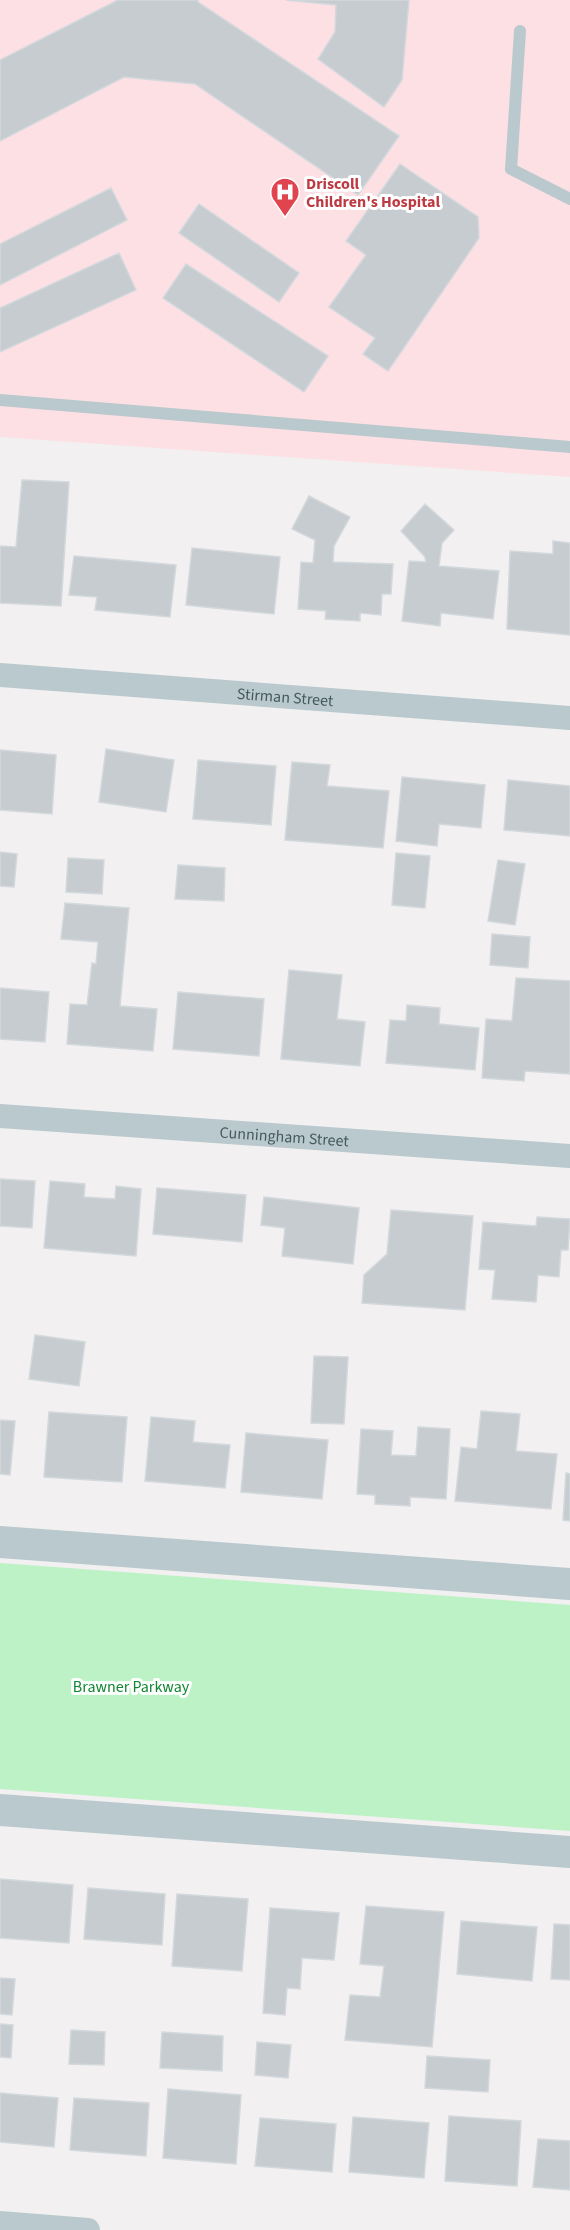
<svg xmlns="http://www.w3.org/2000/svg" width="570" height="2230" font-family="'Source Sans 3',sans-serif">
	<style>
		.medical { fill: #fde0e4 }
		.green { fill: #bcf2c5 }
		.building { fill: #c6ccd0; stroke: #d3d8dc; stroke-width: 1.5 }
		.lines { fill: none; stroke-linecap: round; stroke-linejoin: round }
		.service { stroke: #bac9ce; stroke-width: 12 }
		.minor { stroke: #bac9ce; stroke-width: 24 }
		.tertiary { stroke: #bac9ce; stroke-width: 32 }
		.labels { text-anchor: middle; stroke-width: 6; stroke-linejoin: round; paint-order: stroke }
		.health-label { font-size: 16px; font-weight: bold; fill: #be3a42; stroke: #fff; text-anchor: start }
		.street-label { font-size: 16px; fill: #46595f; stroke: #fff }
		.park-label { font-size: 16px; fill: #118632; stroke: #fff }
	</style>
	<rect width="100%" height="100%" fill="#f2f0f0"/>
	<path class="medical" d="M0 0H570V477L0 437Z"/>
	<path class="green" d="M0 1563 570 1605V1831L0 1789Z"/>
	<path class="building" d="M118 0H198V2L399 136 358 195 195 84 124 77 0 141V60Z
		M286 0H409L402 80 384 107 318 59 335 32 336 5Z
		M400 164 478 217 479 238 388 371 363 354 375 338 329 307 366 255 346 241Z
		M111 188 127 220 0 285V244Z
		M199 204 299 273 279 302 179 233Z
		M119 253 136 290 0 352V308Z
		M186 264 328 356 304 392 163 298Z
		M22 480 69 482 61 606 0 603V546L16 547Z
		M309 496 350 517 334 546 333 562 393 564 391 594H382L381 615 360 613V621L325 619 326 611 298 609 301 562 313 563 315 540 292 529Z
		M425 504 454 530 442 543 439 566 499 571 493 619 441 613 440 626 402 621 409 561 426 562 425 557 401 531Z
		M553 541 570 543V635L507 629 510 551 553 554Z
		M192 548 280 557 274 614 186 605Z
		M74 556 176 565 170 617 95 610 97 597 69 595Z
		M106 749 174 760 166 812 99 802Z
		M0 750 56 755 52 814 0 810Z
		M198 760 276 766 271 825 193 819Z
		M292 762 330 765 327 786 389 791 383 848 285 840Z
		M402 777 485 785 481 828 439 824 437 846 396 841Z
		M508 780 570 786V836L504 830Z
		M0 852 17 854 14 887 0 886Z
		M396 853 430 856 425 908 392 905Z
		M68 858 104 860 102 894 66 892Z
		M498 860 525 864 515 925 488 921Z
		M178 865 225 868 224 901 175 899Z
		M65 903 129 908 120 1006 157 1009 153 1051 67 1044 70 1004 87 1005 92 963 96 964 98 942 61 939Z
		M492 934 530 937 528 968 490 965Z
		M289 970 342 975 337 1019 365 1022 360 1066 281 1059Z
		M516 978 570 981V1074L525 1071 524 1081 482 1078 486 1019 512 1021Z
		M0 988 49 992 45 1042 0 1039Z
		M178 992 264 999 259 1056 173 1049Z
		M407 1005 440 1008 439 1024 479 1028 475 1070 386 1063 390 1020 406 1021Z
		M0 1179 35 1181 32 1228 0 1226Z
		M50 1181 85 1184 84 1197 115 1199 116 1186 141 1189 136 1256 44 1248Z
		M157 1188 246 1195 242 1242 153 1234Z
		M264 1197 359 1208 353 1264 282 1256 285 1228 261 1225Z
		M391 1210 473 1216 465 1310 362 1303 364 1275 387 1254Z
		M537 1217 570 1219 568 1250H561L559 1277 538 1275 536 1302 492 1299 495 1270 479 1269 483 1222 536 1226Z
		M35 1335 85 1342 79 1386 29 1379Z
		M314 1356 348 1357 344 1424 311 1423Z
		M481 1411 520 1414 516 1451 557 1454 551 1509 455 1501 461 1447 477 1449Z
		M49 1412 127 1417 122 1482 44 1477Z
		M151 1417 195 1421 193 1442 230 1445 225 1488 145 1481Z
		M0 1420 15 1421 10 1475 0 1474Z
		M418 1427 450 1429 446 1499 410 1497V1506L375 1504V1495L357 1494 361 1429 393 1431 391 1455 416 1456Z
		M246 1433 328 1440 322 1499 241 1492Z
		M566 1473 570 1474V1521L563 1520Z
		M0 1879 73 1885 69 1943 0 1938Z
		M88 1888 165 1894 162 1945 84 1939Z
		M177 1894 248 1899 242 1971 172 1966Z
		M366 1906 444 1912 432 2047 345 2040 350 1995 380 1997 384 1966 360 1964Z
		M270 1908 339 1913 334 1960 302 1958 300 1989 287 1988 285 2015 263 2013Z
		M461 1921 537 1927 532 1981 457 1974Z
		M554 1924 570 1925V1980L551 1979Z
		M0 1978 15 1979 12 2015 0 2014Z
		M0 2024 13 2025 11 2058 0 2057Z
		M71 2030 105 2032 104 2065 69 2064Z
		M162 2032 223 2036 222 2071 160 2068Z
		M257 2042 291 2045 288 2078 255 2075Z
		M427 2056 490 2060 488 2092 425 2088Z
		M168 2089 241 2095 236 2164 163 2158Z
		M0 2093 58 2098 54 2147 0 2142Z
		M74 2098 149 2103 146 2156 70 2150Z
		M449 2116 521 2121 517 2186 445 2181Z
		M353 2117 429 2123 424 2178 349 2172Z
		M260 2118 336 2124 332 2172 255 2166Z
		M538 2139 570 2141V2190L533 2187Z"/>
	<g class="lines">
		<path class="service" d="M520 31 511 169 570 199
			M0 400 570 447"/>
		<g class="minor">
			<path id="s1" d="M0 675 570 718"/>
			<path id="s2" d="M0 1116 570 1156"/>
			<path d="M0 2223 88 2230"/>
		</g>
		<path class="tertiary" d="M0 1542 570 1584
			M0 1810 570 1852"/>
	</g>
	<defs>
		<g id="hospital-pin" transform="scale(1.5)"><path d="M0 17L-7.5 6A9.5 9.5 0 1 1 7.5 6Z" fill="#e0444e" stroke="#fff"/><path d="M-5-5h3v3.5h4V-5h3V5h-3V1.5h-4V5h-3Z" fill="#fff"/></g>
	</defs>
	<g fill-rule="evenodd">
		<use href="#hospital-pin" x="285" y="192"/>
	</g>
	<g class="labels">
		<g class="health-label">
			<text x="306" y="189">Driscoll<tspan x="306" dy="18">Children's Hospital</tspan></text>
		</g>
		<g class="street-label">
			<text dy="6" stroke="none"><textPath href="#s1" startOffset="286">Stirman Street</textPath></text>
			<text dy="6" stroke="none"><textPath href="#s2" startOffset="285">Cunningham Street</textPath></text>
		</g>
		<g class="park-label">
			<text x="131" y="1692">Brawner Parkway</text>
		</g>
	</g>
</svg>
